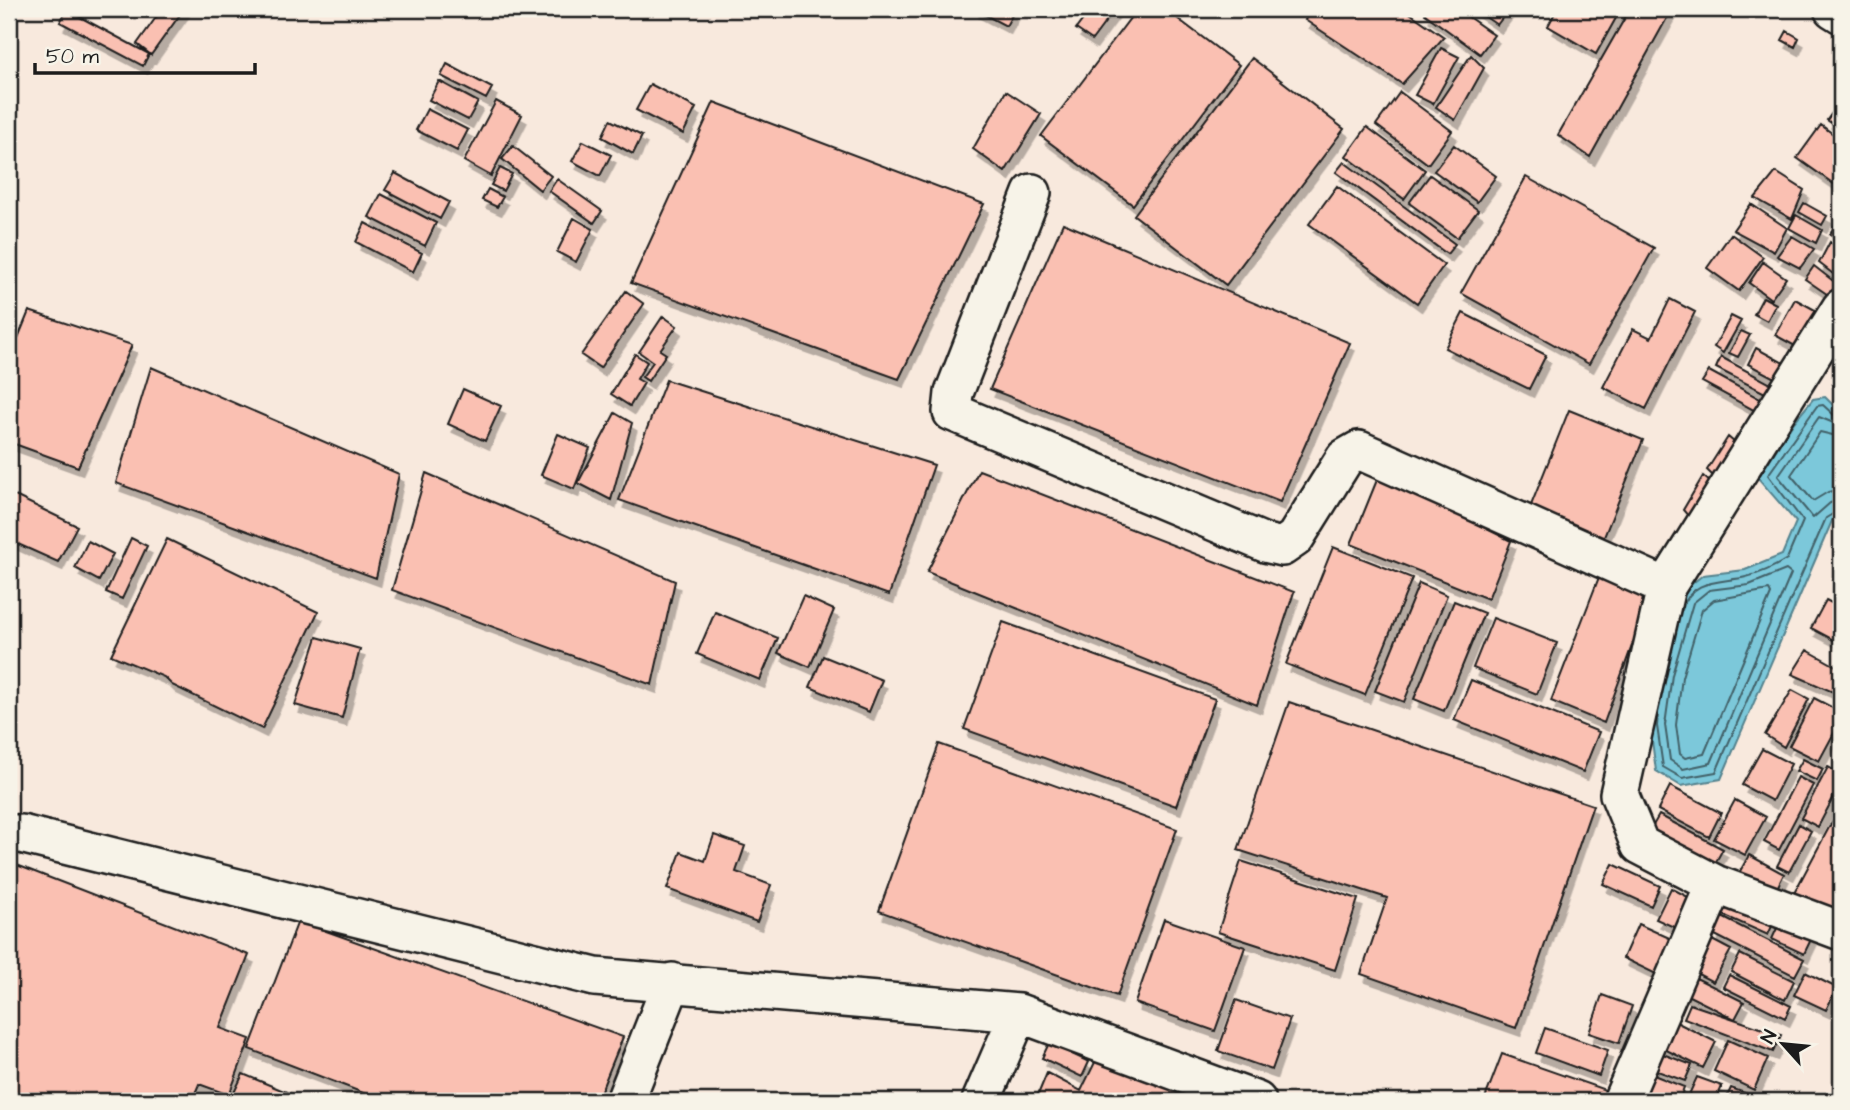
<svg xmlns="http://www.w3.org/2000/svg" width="1850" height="1110" font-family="'Architects Daughter',sans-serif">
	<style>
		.water { fill: #7bc8da; stroke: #55838e; stroke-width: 2 }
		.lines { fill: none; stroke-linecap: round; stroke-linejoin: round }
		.shore { stroke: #426168; stroke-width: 2 }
		.building { fill: #fac0b2; stroke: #1c1c1c; stroke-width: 2; filter: url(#shadow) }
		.minor-casing { stroke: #1c1c1c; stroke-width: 42 }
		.minor { stroke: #f7f3e8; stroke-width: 37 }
	</style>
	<defs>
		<filter id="shadow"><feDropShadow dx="4.5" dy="8" stdDeviation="0" flood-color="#0004"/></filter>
	</defs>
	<rect width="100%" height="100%" fill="#f8e9dd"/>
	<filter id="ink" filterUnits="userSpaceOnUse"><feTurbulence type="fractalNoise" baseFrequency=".0143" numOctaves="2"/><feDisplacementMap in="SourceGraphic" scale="14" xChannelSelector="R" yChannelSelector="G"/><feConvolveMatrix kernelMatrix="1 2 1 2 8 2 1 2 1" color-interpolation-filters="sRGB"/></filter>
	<g filter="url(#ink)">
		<path class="water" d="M1825 397 1841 413V514L1832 521 1721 779 1681 786 1656 771 1650 726 1679 594 1703 575 1745 570 1782 555 1796 522 1758 478 1794 422 1813 399Z"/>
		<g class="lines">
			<path class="shore" d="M1841 426 1819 417 1778 476 1813 518 1830 503 1841 500
				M1841 437 1820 432 1791 475 1813 501 1828 492 1841 489
				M1786 570 1791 574 1711 763 1683 769 1670 760 1665 725 1672 675 1693 603 1709 590 1749 585Z
				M1769 590 1771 594 1704 754 1685 758 1680 754 1676 725 1682 677 1702 610 1714 600Z
				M1682 610C1691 578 1720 583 1746 577 1759 574 1776 566 1787 559L1803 521 1768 475 1817 406 1823 405 1835 416 1841 417
				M1658 712 1657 726 1663 767 1682 778 1716 772 1826 518 1841 509"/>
		</g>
		<path class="building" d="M162 9H184L151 55 137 44Z
			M974 9H1013L1015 10 1006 26Z
			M1091 9H1115L1092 40 1076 29Z
			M1137 9H1165L1239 65 1133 205 1041 136Z
			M1311 9H1404L1444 37 1402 84 1305 20Z
			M1427 9H1457L1494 35 1480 54 1425 14Z
			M1474 9H1509L1497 25Z
			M1557 9H1621L1596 54 1548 26Z
			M1630 9H1672L1590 157 1558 135Z
			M67 10 149 54 143 66 60 22Z
			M1787 31 1799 38 1795 47 1782 40Z
			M1441 48 1459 57 1433 104 1415 95Z
			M1471 55 1484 68 1455 120 1436 107Z
			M1252 58 1344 129 1226 285 1134 215Z
			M447 64 492 88 486 99 441 76Z
			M439 81 478 102 468 120 429 100Z
			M650 84 696 108 683 134 636 110Z
			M1006 91 1041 114 1005 172 973 149Z
			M1400 92 1452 131 1428 164 1376 125Z
			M496 101 522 115 491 176 464 161Z
			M714 102 984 204 899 379 631 283Z
			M1839 103 1841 105V130L1827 120Z
			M427 109 468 130 457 151 416 130Z
			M610 120 642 136 633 154 602 137Z
			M1821 125 1841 140V189L1797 158Z
			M1367 127 1425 170 1404 199 1346 156Z
			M583 141 611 155 600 176 572 161Z
			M1454 145 1496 176 1477 202 1434 171Z
			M513 146 551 176 540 190 502 159Z
			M1344 162 1455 244 1447 254 1336 172Z
			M500 168 512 174 503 191 491 185Z
			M1776 172 1804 190 1792 219 1755 198Z
			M395 173 449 202 440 219 385 190Z
			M1430 175 1478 210 1457 238 1409 203Z
			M1526 177 1654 248 1589 364 1461 293Z
			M557 179 602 211 594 223 549 191Z
			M1337 186 1444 265 1417 303 1309 224Z
			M488 189 503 197 497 207 482 200Z
			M381 194 436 223 425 246 369 217Z
			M1804 203 1827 216 1822 225 1799 212Z
			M1751 204 1787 228 1774 252 1733 230Z
			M1841 211V241L1830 235Z
			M1796 215 1822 230 1816 243 1789 228Z
			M574 218 593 229 576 262 557 252Z
			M365 223 422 253 413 272 356 242Z
			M1063 223 1350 343 1280 502 990 389Z
			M1731 234 1763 257 1739 291 1707 268Z
			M1792 236 1814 249 1800 268 1777 256Z
			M1830 242 1841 250V280L1819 263Z
			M1763 262 1786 278 1771 299 1749 283Z
			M1814 266 1841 287 1837 301 1805 279Z
			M626 291 644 304 600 368 581 355Z
			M1763 297 1776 304 1767 321 1754 314Z
			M1670 299 1695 312 1646 409 1603 387 1633 329 1651 338Z
			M1795 299 1826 316 1806 352 1775 335Z
			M29 311 132 345 78 467 9 442V360Z
			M1463 313 1546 355 1529 389 1445 348Z
			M663 316 677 326 660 350 666 354 648 381 642 377 653 362 639 352Z
			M1731 316 1741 321 1723 353 1714 347Z
			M1741 331 1750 335 1738 357 1729 353Z
			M1756 348 1793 368 1784 383 1748 364Z
			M635 354 647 362 637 379 644 383 630 406 611 394Z
			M1721 357 1773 385 1767 394 1716 368Z
			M151 367 399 474 376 578 116 483Z
			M1709 371 1766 402 1759 413 1702 382Z
			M666 380 934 465 889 595 619 500Z
			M463 389 501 406 485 441 448 424Z
			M1569 410 1643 440 1602 542 1528 513Z
			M615 413 632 423 611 500 578 483Z
			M558 434 590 448 574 489 541 475Z
			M1728 437 1735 443 1714 477 1707 470Z
			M979 470 1294 592 1257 705 927 572Z
			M426 473 675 581 652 685 392 590Z
			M1379 475 1511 541 1488 599 1351 544Z
			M1703 476 1711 483 1689 517 1683 510Z
			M9 493 77 526 58 562 9 540Z
			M131 538 147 546 122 599 106 592Z
			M167 539 318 612 262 729 172 685 164 677 111 655Z
			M88 541 113 554 99 581 75 568Z
			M1333 547 1412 578 1365 695 1286 664Z
			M1601 572 1651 593 1604 723 1551 701Z
			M1419 583 1447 595 1404 702 1375 691Z
			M803 596 834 610 810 667 778 653Z
			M1826 600 1841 608V644L1811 628Z
			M1454 601 1484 613 1444 711 1414 699Z
			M715 612 778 638 760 680 697 654Z
			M1493 618 1557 643 1537 694 1473 668Z
			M1003 622 1215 699 1176 806 964 729Z
			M317 637 360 649 342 718 295 705Z
			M1807 650 1841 669 1833 692 1792 674Z
			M823 656 882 680 869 712 810 687Z
			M1471 680 1599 732 1583 772 1454 720Z
			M1792 690 1809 699 1784 747 1765 735Z
			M1814 698 1841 712V720L1819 761 1789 746Z
			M1289 702 1593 805 1516 1028 1361 974 1387 898 1238 850Z
			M939 744 1177 829 1117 996 879 911Z
			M1762 749 1791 764 1772 801 1742 785Z
			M1803 759 1823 769 1817 781 1796 771Z
			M1828 767 1841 774V783L1818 827 1801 818Z
			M1798 777 1813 785 1779 850 1764 842Z
			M1670 786 1721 813 1709 837 1658 810Z
			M1735 800 1766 817 1745 855 1714 839Z
			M1841 805V921L1793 895Z
			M1659 815 1723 849 1712 869 1648 834Z
			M1799 824 1811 831 1789 872 1777 866Z
			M714 835 745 846 736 872 771 885 757 922 667 889 681 852 705 861Z
			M1749 855 1784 874 1775 892 1739 873Z
			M1241 861 1358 899 1335 970 1218 932Z
			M9 862 249 955 220 1028 250 1039 229 1095 199 1084 192 1101H18L9 1098Z
			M1613 864 1660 886 1651 906 1603 884Z
			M1671 888 1690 898 1676 928 1656 919Z
			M1720 890 1777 915 1768 935 1712 910Z
			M1784 913 1816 929 1804 954 1772 939Z
			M1722 917 1804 959 1795 976 1713 934Z
			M1164 919 1245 947 1215 1031 1135 1003Z
			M298 921 623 1037 597 1101H384L249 1049Z
			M1638 924 1674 940 1658 975 1623 958Z
			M1712 940 1731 950 1713 982 1694 972Z
			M1740 954 1794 981 1785 1000 1731 972Z
			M1805 972 1837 988 1826 1010 1794 995Z
			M1688 974 1744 1002 1735 1019 1679 991Z
			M1729 975 1791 1006 1785 1018 1723 987Z
			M1602 995 1632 1006 1619 1043 1589 1033Z
			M1236 1000 1290 1019 1272 1070 1218 1051Z
			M1690 1004 1781 1035 1773 1052 1684 1018Z
			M1668 1018 1716 1042 1703 1068 1654 1044Z
			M1545 1028 1608 1050 1599 1076 1536 1053Z
			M1728 1040 1768 1058 1754 1090 1714 1071Z
			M1049 1043 1089 1062 1082 1077 1042 1058Z
			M1655 1051 1692 1065 1685 1081 1649 1068Z
			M1502 1054 1611 1092 1607 1101H1484Z
			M1098 1056 1195 1101H1047L1037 1097 1047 1073 1081 1091Z
			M1646 1072 1684 1087 1679 1101H1660L1640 1093Z
			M243 1074 308 1101H230Z
			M1697 1077 1722 1086 1716 1101H1686Z
			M1731 1088 1756 1097 1754 1101H1725Z"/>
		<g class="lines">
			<g class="minor-casing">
				<path id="minor" d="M1833 9 1841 14
					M1032 193 954 393 952 412 1265 543 1282 547 1295 538 1345 458 1359 450 1666 587
					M1841 308 1666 587 1619 794 1640 845 1715 884 1841 931
					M9 834H21L595 977 1019 1013 1257 1101
					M625 1101 672 982
					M981 1101 1019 1013
					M1622 1101 1715 884"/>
			</g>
			<use href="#minor" class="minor"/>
		</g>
	</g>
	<rect width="1850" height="1110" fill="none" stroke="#f7f3e8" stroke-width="35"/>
	<rect x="18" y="18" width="1815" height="1075" fill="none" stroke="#1c1c1c" stroke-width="2.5" filter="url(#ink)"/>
	<g transform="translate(1783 1044) rotate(297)" stroke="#f7f3e8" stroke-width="5" paint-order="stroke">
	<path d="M0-5L12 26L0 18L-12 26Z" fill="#1c1c1c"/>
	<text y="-10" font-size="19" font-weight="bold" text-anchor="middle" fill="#1c1c1c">N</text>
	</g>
	<path d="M35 63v10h220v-10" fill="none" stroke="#1c1c1c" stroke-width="3.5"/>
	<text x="46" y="63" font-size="21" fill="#1c1c1c" stroke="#f7f3e8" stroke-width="5" paint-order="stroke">50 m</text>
</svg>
